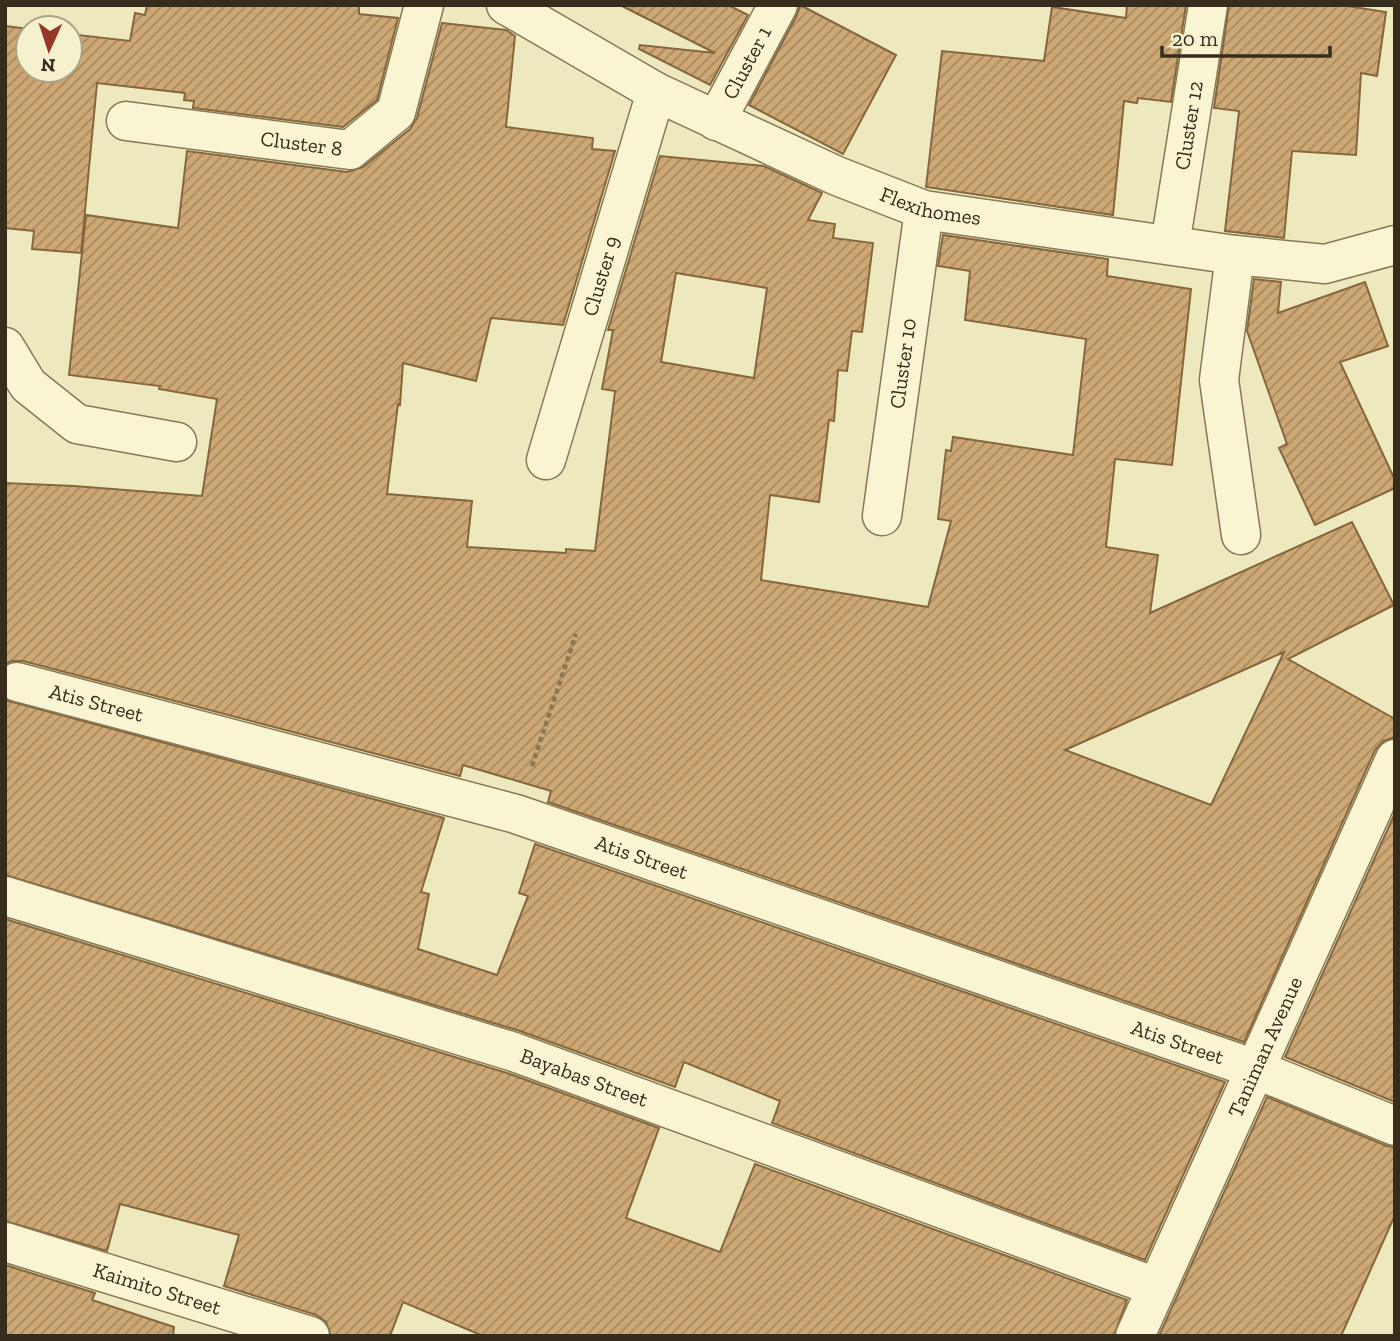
<svg xmlns="http://www.w3.org/2000/svg" width="1400" height="1341" font-family="'Zilla Slab',serif">
	<style>
		.building { fill: url(#building-hatch); stroke: #86663d; stroke-width: 2; fill-rule: evenodd }
		.lines { fill: none; stroke-linecap: round; stroke-linejoin: round }
		.minor-casing { stroke: #877857; stroke-width: 41 }
		.path { stroke: #877857; stroke-width: 4.5; stroke-dasharray: 5 3.5; stroke-linecap: butt }
		.minor { stroke: #f9f4d2; stroke-width: 38 }
		.labels { text-anchor: middle; stroke-width: 5; stroke-linejoin: round; paint-order: stroke }
		.street-label { font-size: 21px; fill: #362d1c; stroke: #f5f1cf }
	</style>
	<defs>
		<pattern id="building-hatch" width="6" height="6" patternUnits="userSpaceOnUse" patternTransform="scale(1.75)"><rect width="6" height="6" fill="#cda874"/><path d="M-1 1l2-2M0 6l6-6M5 7l2-2" fill="none" stroke="#a7895e"/></pattern>
	</defs>
	<rect width="100%" height="100%" fill="#eee8bf"/>
	<path class="building" d="M147 5H359V14L398 18 377 100 343 127 193 108 194 101 184 100 185 93 97 83 81 253 32 249 34 231 5 228V26L28 29V70H70V34L130 41 135 13 145 15Z
		M620 5H728L748 15 710 85 639 49 640 45 715 53Z
		M800 5 896 55 843 154 749 105 797 15Z
		M1127 5H1186L1171 102 1138 98 1137 103 1124 101 1113 215 926 187 942 51 1044 61 1052 7 1126 18Z
		M1229 5H1341L1386 12 1377 76 1361 73 1356 155 1292 151 1284 238 1225 231 1239 111 1214 108Z
		M442 23 506 30 515 36 506 127 593 138 592 149 615 151 563 325 491 318 476 381 403 363 400 405 398 404 387 494 472 501 467 547 566 553V549L595 551 615 391 602 389 613 330H608L660 156 764 166 822 193 808 220 835 224 833 238 873 243 862 332 852 331 847 371 838 370 834 421 829 420 819 502 770 495 761 580 928 607 951 521 938 519 946 450 951 451 953 437 1073 455 1086 339 965 320 970 271 938 266 943 235 1108 259 1107 276 1191 289 1172 465 1115 459 1106 547 1158 555 1150 613 1352 522 1394 605 1288 659 1395 719V737L1383 741 1375 750 1244 1042 548 802 551 791 463 765 460 776 23 661H12L5 664V483L74 486 202 496 217 399 159 389 160 386 69 375 86 215 178 228 187 151 347 172 363 167 410 129 417 118ZM676 273 767 288 754 378 661 362ZM1284 652 1211 805 1065 750Z
		M1254 279 1281 282 1278 313 1365 282 1388 346 1340 362 1395 480V488L1315 525 1279 448 1287 444 1247 331Z
		M5 700 444 818 421 892 429 894 418 949 497 975 528 896 519 893 535 844 1225 1082 1145 1260 772 1123 780 1101 684 1062 675 1087 520 1031 5 875Z
		M1395 813V1102L1285 1057Z
		M5 919 507 1073 659 1128 626 1218 720 1252 755 1164 1127 1300 1114 1336H483L403 1302 390 1336H331L326 1322 316 1315 224 1286 239 1235 120 1204 107 1251 5 1221Z
		M1267 1097 1387 1146 1395 1147V1215L1341 1336H1159Z
		M5 1265 95 1293 92 1300 174 1327 173 1336H5Z"/>
	<g class="lines">
		<g class="minor-casing">
			<g id="minor">
				<path id="s1" d="M506 5 656 92 837 176 924 210 1235 255 1325 264 1395 245"/>
				<path id="s2" d="M126 121 350 150 396 112 424 5"/>
				<path id="s3" d="M716 121 778 5"/>
				<path id="s4" d="M1170 245 1208 5"/>
				<path d="M1235 255 1219 380 1241 535"/>
				<path d="M5 347 28 385 77 424 177 442"/>
				<path id="s5" d="M546 460 656 92"/>
				<path id="s6" d="M882 516 924 210"/>
				<path id="s7" d="M17 682 516 814 1255 1069 1395 1126"/>
				<path id="s8" d="M5 896 514 1052 1156 1287"/>
				<path id="s9" d="M5 1242 310 1336"/>
				<path id="s10" d="M1135 1336 1395 759"/>
			</g>
		</g>
		<path class="path" d="M532 766 576 634"/>
		<use href="#minor" class="minor"/>
	</g>
	<g class="labels">
		<g class="street-label">
			<text dy="7" stroke="none"><textPath href="#s3" startOffset="66">Cluster 1</textPath></text>
			<text dy="7" stroke="none"><textPath href="#s4" startOffset="121">Cluster 12</textPath></text>
			<text dy="7" stroke="none"><textPath href="#s2" startOffset="177">Cluster 8</textPath></text>
			<text dy="7" stroke="none"><textPath href="#s1" startOffset="472">Flexihomes</textPath></text>
			<text dy="7" stroke="none"><textPath href="#s5" startOffset="192">Cluster 9</textPath></text>
			<text dy="7" stroke="none"><textPath href="#s6" startOffset="154">Cluster 10</textPath></text>
			<text dy="7" stroke="none"><textPath href="#s7" startOffset="82">Atis Street</textPath></text>
			<text dy="7" stroke="none"><textPath href="#s7" startOffset="649">Atis Street</textPath></text>
			<text dy="7" stroke="none"><textPath href="#s7" startOffset="1216">Atis Street</textPath></text>
			<text dy="7" stroke="none"><textPath href="#s10" startOffset="317">Taniman Avenue</textPath></text>
			<text dy="7" stroke="none"><textPath href="#s8" startOffset="607">Bayabas Street</textPath></text>
			<text dy="7" stroke="none"><textPath href="#s9" startOffset="159">Kaimito Street</textPath></text>
		</g>
	</g>
	<rect width="1400" height="1341" fill="none" stroke="#362d1c" stroke-width="14"/>
	<g transform="translate(49 49) rotate(183)"><circle r="33" fill="#f5f1cf" stroke="#a9a387" stroke-width="2"/>
	<path d="M0-5L12 26L0 18L-12 26Z" fill="#963827"/>
	<text y="-10" font-size="19" font-weight="bold" text-anchor="middle" fill="#362d1c">N</text>
	</g>
	<path d="M1162 46v10h168v-10" fill="none" stroke="#362d1c" stroke-width="3.5"/>
	<text x="1172" y="46" font-size="21" fill="#362d1c" stroke="#f5f1cf" stroke-width="5" paint-order="stroke">20 m</text>
</svg>
